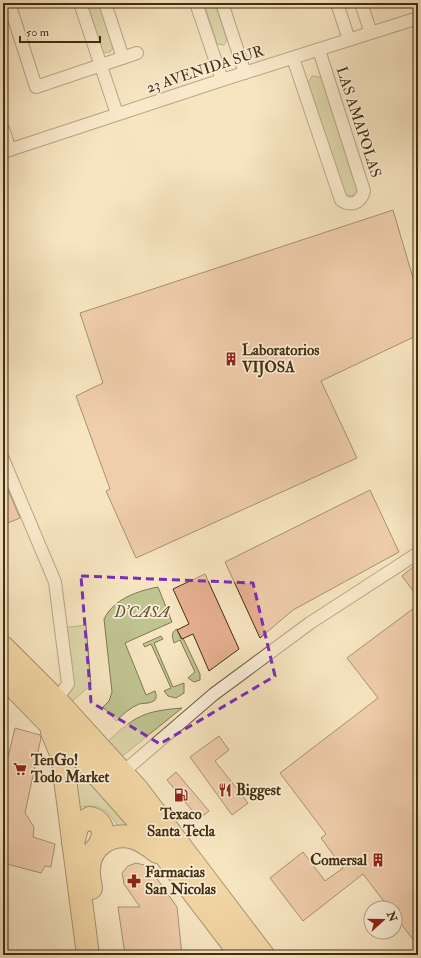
<svg xmlns="http://www.w3.org/2000/svg" width="421" height="958" font-family="'IM FELL Double Pica',serif">
	<style>
		.green { fill: #bfc491; stroke: #817851 }
		.building { fill: #e7b091; stroke: #432d11 }
		.lines { fill: none; stroke-linecap: round; stroke-linejoin: round }
		.street-casing { stroke: #705b3d; stroke-width: 14 }
		.highway-casing { stroke: #432d11; stroke-width: 24 }
		.street { stroke: #faeed7; stroke-width: 12 }
		.highway { stroke: #ecc280; stroke-width: 22 }
		.marked { fill: none; stroke: #7b2cbf; stroke-width: 3; stroke-dasharray: 8 5; stroke-linejoin: round }
		.labels { text-anchor: middle; stroke-width: 3.5; stroke-linejoin: round; paint-order: stroke }
		.street-label { font-size: 15px; fill: #432d11; stroke: #faeed7 }
		.poi-label { font-size: 15px; font-weight: bold; fill: #432d11; stroke: #faeed7; text-anchor: start }
		.park-label { font-size: 15px; font-style: italic; fill: #625331; stroke: #faeed7 }
	</style>
	<rect width="100%" height="100%" fill="#f7e5c1"/>
	<filter id="stains"><feTurbulence type="fractalNoise" baseFrequency=".005" numOctaves="4"/><feColorMatrix values="0 0 0 0 .2 0 0 0 0 .09 0 0 0 0 .02 0 0 0 .5 -.17"/></filter>
	<radialGradient id="worn" r=".72"><stop offset=".6" stop-color="#630" stop-opacity="0"/><stop offset="1" stop-color="#630" stop-opacity=".3"/></radialGradient>
	<path class="green" d="M87 3H99L114 47 110 52 103 53Z
		M204 3H215L227 40 224 45 217 44Z
		M312 76 321 77 357 190 352 196 345 195 308 83Z
		M158 587 172 622 125 643 146 695 155 691C156 694 157 697 155 700 150 704 144 703 139 704 130 708 123 714 116 721L103 707 109 701 112 692 104 619C114 599 137 591 158 587Z
		M86 625 91 685 69 704 61 694 69 685 62 628Z
		M177 629 181 639 183 638 200 674V680L194 682 188 678 195 672 180 640 174 643C172 637 171 632 177 629Z
		M161 636 163 639 154 643 173 687 184 683V693L176 698 168 696 164 691 171 688 151 644 145 647 143 644Z
		M182 708 120 758 107 742C135 716 144 711 182 708Z
		M73 771 97 790 136 831 120 830C108 809 98 801 74 809Z"/>
	<path class="building" d="M393 210 413 278 418 276V335L321 381 357 458 136 558 106 491 110 489 76 396 103 383 80 313Z
		M3 478 20 518 3 525Z
		M370 490 399 552 293 610 260 638 225 562Z
		M418 563V597L402 576Z
		M205 574 239 649 209 671 193 634 182 639 177 630 189 624 173 589Z
		M418 605V946L395 916V908H389L363 874 303 921 270 878 303 852 325 881 343 868 321 838 326 834 280 773 378 698 347 658Z
		M15 728 40 735 41 738 25 813 34 827 33 837 55 844 51 867 45 866 41 873 3 863V778Z
		M219 736 229 750 215 761 248 803 232 815 190 757Z
		M176 772 209 811 199 819 167 780Z
		M136 863 148 866 177 907 182 955H125L118 907H140L124 884 122 873 128 866Z"/>
	<g class="lines">
		<g class="street-casing">
			<path id="street" d="M9 3 36 87 137 53
				M80 3 117 114
				M105 3 123 58
				M196 3 222 80
				M222 3 245 73
				M337 3 349 40
				M361 3 371 33
				M293 58 341 200C351 207 361 203 364 191L319 50
				M3 129 10 150
				M3 152 222 80 418 18
				M3 459 55 582 68 684 56 700
				M122 773 214 694 310 623 418 553"/>
		</g>
		<g class="highway-casing">
			<path id="highway" d="M3 647 56 700 137 789 263 955
				M3 676 78 753 142 825 241 955
				M52 732 62 756 88 955
				M73 843 78 824 90 818C102 820 106 834 100 843
				M91 888C90 882 88 874 89 867 91 846 110 833 131 837 141 840 150 846 157 852"/>
		</g>
		<use href="#street" class="street"/>
		<use href="#highway" class="highway"/>
	</g>
	<path d="M0 0H421V958H0ZM81 576 253 583 275 676 160 744 91 702Z" fill="#f7e5c1" fill-opacity=".55" fill-rule="evenodd"/>
	<path class="marked" d="M81 576 253 583 275 676 160 744 91 702Z"/>
	<defs>
		<g id="building-bare" transform="scale(1.08)"><path d="M-4-6H4V6H1V3H-1V6H-4ZM-2.5-4.3h1.7v1.8h-1.7ZM.8-4.3h1.7v1.8H.8ZM-2.5-1h1.7V.8h-1.7ZM.8-1h1.7V.8H.8Z" fill="#8f2418" stroke="#faeed7" stroke-width="2.5" paint-order="stroke"/></g>
		<g id="supermarket-bare" transform="scale(1.08)"><path d="M-6-5.5h2.5l.6 2H6L4.5 2H-2.5L-4.4-4H-6ZM-1.5 3.2a1.3 1.3 0 1 0 .1 0ZM3 3.2a1.3 1.3 0 1 0 .1 0Z" fill="#8f2418" stroke="#faeed7" stroke-width="2.5" paint-order="stroke"/></g>
		<g id="restaurant-bare" transform="scale(1.08)"><path d="M-5-6h1v4h1v-4h1v4h1v-4h1v5L-1.5 .5V6h-2V.5L-5-1ZM5-6V6H3V1.5H1.5Q1.5-4 5-6Z" fill="#8f2418" stroke="#faeed7" stroke-width="2.5" paint-order="stroke"/></g>
		<g id="fuel-bare" transform="scale(1.08)"><path d="M-5.5-6h7V0h2V4h1.3V-2.5L3-4.5l.8-.8L6-3V5H2.5V1h-1V6h-7ZM-4.2-4.7v3.2H.2V-4.7Z" fill="#8f2418" stroke="#faeed7" stroke-width="2.5" paint-order="stroke"/></g>
		<g id="pharmacy-bare" transform="scale(1.08)"><path d="M-2-6h4v4h4v4h-4v4h-4v-4h-4v-4h4Z" fill="#8f2418" stroke="#faeed7" stroke-width="2.5" paint-order="stroke"/></g>
	</defs>
	<g fill-rule="evenodd">
		<use href="#building-bare" x="231" y="359"/>
		<use href="#supermarket-bare" x="20" y="769"/>
		<use href="#restaurant-bare" x="225" y="790"/>
		<use href="#fuel-bare" x="181" y="795"/>
		<use href="#building-bare" x="378" y="860"/>
		<use href="#pharmacy-bare" x="134" y="881"/>
	</g>
	<g class="labels">
		<g class="street-label">
			<text transform="translate(205 69) rotate(-18)" y="5">23 AVENIDA SUR</text>
			<text transform="translate(359 122) rotate(72)" y="5">LAS AMAPOLAS</text>
		</g>
		<g class="poi-label">
			<text x="242" y="355">Laboratorios<tspan x="242" dy="17">VIJOSA</tspan></text>
			<text x="31" y="765">TenGo!<tspan x="31" dy="17">Todo Market</tspan></text>
			<text x="236" y="795">Biggest</text>
			<text x="181" y="819" text-anchor="middle">Texaco<tspan x="181" dy="17">Santa Tecla</tspan></text>
			<text x="367" y="865" text-anchor="end">Comersal</text>
			<text x="145" y="877">Farmacias<tspan x="145" dy="17">San Nicolas</tspan></text>
		</g>
		<g class="park-label">
			<text x="142" y="617">D'CASA</text>
		</g>
	</g>
	<rect width="421" height="958" fill="none" stroke="#f7e5c1" stroke-width="16"/>
	<rect x="4" y="4" width="413" height="950" fill="none" stroke="#432d11" stroke-width="2"/>
	<rect x="8" y="8" width="405" height="942" fill="none" stroke="#432d11"/>
	<g transform="translate(383 920) rotate(69)"><circle r="19" fill="#faeed7" stroke="#b1a188"/>
	<path d="M0-3L7 15L0 10L-7 15Z" fill="#8f2418"/>
	<text y="-6" font-size="11" font-weight="bold" text-anchor="middle" fill="#432d11">N</text>
	</g>
	<path d="M20 36v6h80v-6" fill="none" stroke="#432d11" stroke-width="2"/>
	<text x="26" y="36" font-size="12" fill="#432d11" stroke="#faeed7" stroke-width="3" paint-order="stroke">50 m</text>
	<rect width="100%" height="100%" filter="url(#stains)"/>
	<rect width="100%" height="100%" fill="url(#worn)"/>
</svg>
